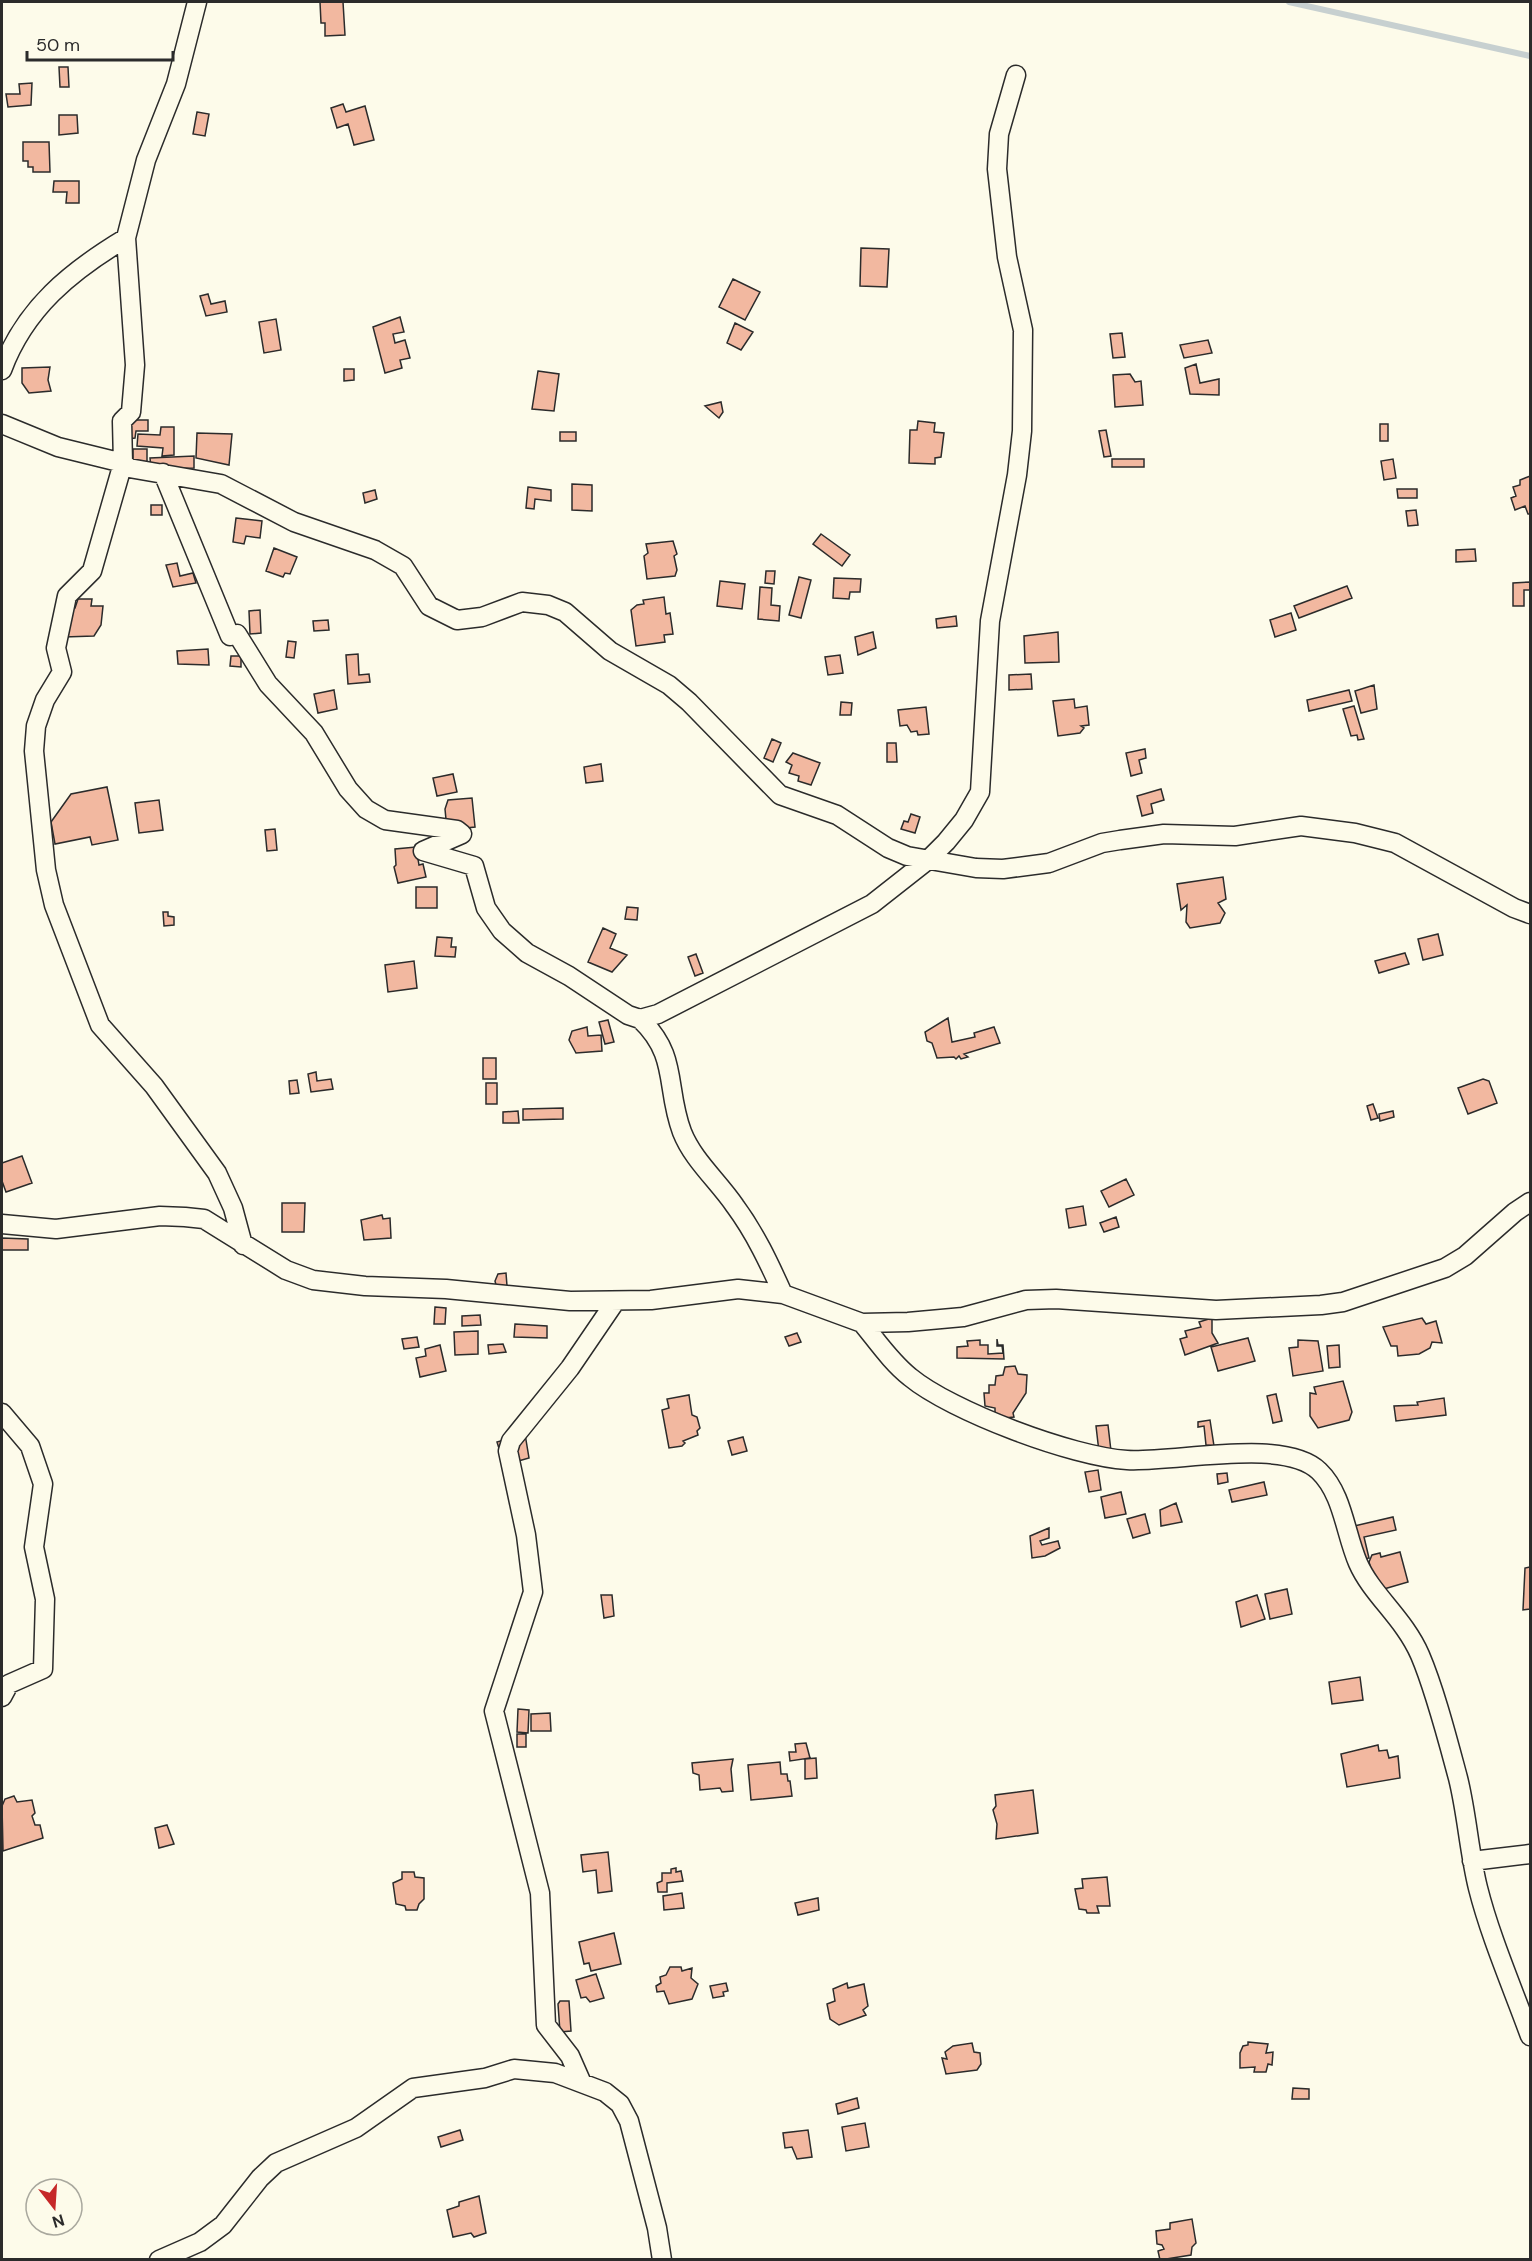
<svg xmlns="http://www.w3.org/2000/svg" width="1532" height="2261" font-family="'DM Sans',sans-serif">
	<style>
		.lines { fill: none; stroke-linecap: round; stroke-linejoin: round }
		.stream { stroke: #c7d0d0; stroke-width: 6 }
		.building { fill: #f2b8a0; stroke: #2b2b2b; stroke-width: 1.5 }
		.minor-casing { stroke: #2b2b2b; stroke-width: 21 }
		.minor { stroke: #fdfbea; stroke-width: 18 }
	</style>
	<rect width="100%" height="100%" fill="#fdfbea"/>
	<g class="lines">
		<path class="stream" d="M1289 2 1530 56"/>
	</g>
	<path class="building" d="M320 2H343L345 35 325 36V23H321Z
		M59 67H68L69 87H60Z
		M32 83 31 105 8 107 6 94H20L19 84Z
		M343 104 346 112 365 106 374 140 354 145 348 124 337 128 331 108Z
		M197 112 209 114 205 136 193 134Z
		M59 115H77L78 133 59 135Z
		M23 142H49L50 172H33V167H28V161H23Z
		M54 181H79V203H66L67 192H53Z
		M861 248 889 249 887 287 860 286Z
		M733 279 760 292 745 320 719 307Z
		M208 294 211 304 225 301 227 312 206 316 200 296Z
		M400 317 404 332 393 334 395 343 405 340 410 358 400 360 402 368 385 373 373 327Z
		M276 319 281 350 264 353 259 322Z
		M735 323 753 332 741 350 727 343Z
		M1122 333 1125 357 1113 358 1110 334Z
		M1208 340 1212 353 1184 358 1180 345Z
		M1196 364 1200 383 1219 379V395L1190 394 1185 368Z
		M50 367 48 380 51 391 29 393 22 383V368Z
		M344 369H354V380L344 381Z
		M538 371 559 374 554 411 532 409Z
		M1130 374 1135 382 1141 381 1143 405 1115 407 1113 375Z
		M721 402 723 412 719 418 705 406Z
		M128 420H148V431H136L135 438 127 439Z
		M918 421 935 423 934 432 944 433 941 457 935 458V464L909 463 910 430H917Z
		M1380 424H1388V441H1380Z
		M161 427H174V455L162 456 163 448 137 446 138 434 160 435Z
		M1106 430 1111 456 1104 457 1099 431Z
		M560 432H576V441H560Z
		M197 433 232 434 229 465 196 458Z
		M133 449H147V468H133Z
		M194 456V468L151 469 150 458Z
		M1112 459H1144V467H1112Z
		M1393 459 1396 478 1384 480 1381 461Z
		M1530 476V514H1528L1525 506 1515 510 1511 498 1516 496 1513 487 1520 485V480Z
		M572 484 592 485V511L572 510Z
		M528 487 551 490V501L535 499 534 509 526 508Z
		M1397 489H1417V498H1398Z
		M375 490 377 499 365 503 363 493Z
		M151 505H162V515H151Z
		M1416 510 1418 525 1408 526 1406 511Z
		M236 518 262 521 260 538 246 536 244 544 233 542Z
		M821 534 850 555 842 566 813 544Z
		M673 541 677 554 674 556 677 570 675 576 647 579 644 556 648 553 646 544Z
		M274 548 297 557 290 574 285 573 283 577 266 571Z
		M1475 549 1476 561 1456 562V550Z
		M177 563 180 576 193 573 196 583 173 587 166 565Z
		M766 571H775L774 584 765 583Z
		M799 577 811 580 801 618 789 615Z
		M834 578 861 579 860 592H850L849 599 833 598Z
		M720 581 745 584 742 609 717 606Z
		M1530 582V590H1524V606H1513V583Z
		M1347 586 1352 598 1299 618 1294 606Z
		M760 587 772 588 771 605 780 606 779 621 758 619Z
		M664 597 666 614 670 613 673 634 664 635 665 642 636 646 631 610 637 605 644 604 643 600Z
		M78 599H92L91 606H103L101 625 94 636 64 637 70 608H75Z
		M260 610 261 633 250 634 249 611Z
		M1291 613 1296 630 1275 637 1270 620Z
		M956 616 957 626 937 628 936 619Z
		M328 620 329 630 314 631 313 621Z
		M873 632 876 648 858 655 855 637Z
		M1058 632 1059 662 1025 663 1024 636Z
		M288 641 296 642 294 658 286 657Z
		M208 649 209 665 178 664 177 651Z
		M358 654 359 675 369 674 370 682 348 684 346 655Z
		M840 655 843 673 828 675 825 657Z
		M231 656H241V667L230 666Z
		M1031 674 1032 689 1009 690V675Z
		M1374 685 1377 709 1361 713 1355 691Z
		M334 690 337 709 318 713 314 694Z
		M1349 690 1352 701 1309 711 1307 700Z
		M1074 699 1075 708 1087 706 1089 725 1081 726 1084 728 1080 733 1058 736 1053 701Z
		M841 702 852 703 851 715H840Z
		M1354 706 1364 739 1358 740 1357 735 1351 736 1343 709Z
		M926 707 929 734 918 735 917 731 911 732 907 725 900 726 898 710Z
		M772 739 781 743 773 762 764 758Z
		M887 743H896L897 762H887Z
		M1145 749 1146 758 1139 760 1142 773 1131 776 1126 753Z
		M793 753 820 763 811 785 798 781 799 776 789 773 792 765 786 762Z
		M601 764 603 781 586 783 584 767Z
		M453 774 457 792 437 796 433 778Z
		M107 787 118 840 92 845 90 837 55 844 51 822 71 794Z
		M1161 789 1164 800 1151 804 1153 813 1142 816 1137 796Z
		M472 798 475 827 447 830 445 809 448 800Z
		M159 800 163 830 139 833 135 803Z
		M911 814 920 817 915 833 901 829 904 821 908 822Z
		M275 829 277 850 267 851 265 830Z
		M416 847 419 865 423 864 426 877 398 883 394 867 396 865 395 849Z
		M1223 877 1226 899 1218 903 1225 913 1220 923 1190 928 1186 922 1187 905 1181 910 1177 884Z
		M416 887H437V908H416Z
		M627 907 638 908 637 920 625 919Z
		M163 912H168V916L174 917V925L164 926Z
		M603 928 616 934 610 948 627 955 612 972 588 962Z
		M1438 934 1443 955 1423 960 1418 939Z
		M437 937 452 938 451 947H456L455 957 435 956Z
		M1405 953 1409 964 1379 973 1375 961Z
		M696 954 703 973 695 976 688 957Z
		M414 961 417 988 388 992 385 965Z
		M948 1018 952 1042 975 1037 974 1033 994 1027 1000 1043 964 1054 968 1057 961 1059 959 1056 956 1059 954 1057 937 1058 932 1043 927 1041 925 1032Z
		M608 1020 614 1042 605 1044 599 1022Z
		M587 1027 588 1036 601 1035 602 1051 576 1053 569 1040 572 1031Z
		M483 1058H496V1079H483Z
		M316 1072 317 1081 331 1079 333 1089 311 1092 308 1074Z
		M1483 1079 1489 1081 1497 1103 1468 1114 1458 1088Z
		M297 1080 299 1093 290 1094 289 1081Z
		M486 1083H497V1104H486Z
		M1373 1104 1378 1118 1371 1120 1367 1106Z
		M563 1108V1119L523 1120V1109Z
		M518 1111 519 1123H503V1112Z
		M1393 1111 1394 1117 1380 1121 1379 1114Z
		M22 1156 32 1183 6 1192 2 1181V1163Z
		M1126 1179 1134 1195 1109 1207 1101 1191Z
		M282 1203H305L304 1232H282Z
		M1083 1206 1086 1225 1069 1228 1066 1209Z
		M382 1215 383 1219 390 1218 391 1238 364 1240 361 1220Z
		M1116 1217 1119 1227 1104 1232 1100 1223Z
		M2 1238 28 1239V1250H2Z
		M506 1273 507 1286 497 1289 495 1281 498 1274Z
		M435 1307 446 1308 445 1324H434Z
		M480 1315 481 1325 462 1326V1316Z
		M1212 1318V1333L1218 1343 1185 1355 1180 1339 1187 1337 1185 1331 1201 1327 1199 1322Z
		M1422 1318 1426 1324 1436 1321 1442 1343 1432 1342 1430 1348 1419 1354 1398 1356 1397 1346H1391L1383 1327Z
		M515 1324 547 1326V1338L514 1337Z
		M478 1331V1354L455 1355 454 1332Z
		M797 1333 801 1342 789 1346 785 1337Z
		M417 1337 419 1347 404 1349 402 1339Z
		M1248 1338 1255 1361 1218 1371 1211 1347Z
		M997 1339 998 1345H1003L1004 1359 957 1358V1347L968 1346 967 1341 980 1340V1345H988V1354L1003 1353 1002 1346H997Z
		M1298 1340 1318 1341 1323 1371 1293 1376 1289 1348 1298 1347Z
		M503 1344 506 1352 489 1354 488 1345Z
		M440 1345 446 1371 420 1377 416 1358 426 1356 425 1349Z
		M1339 1345 1340 1367 1329 1368 1327 1346Z
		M1015 1366 1018 1374 1027 1375 1026 1393 1013 1413 1014 1417 995 1419V1408L985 1406 984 1393H989V1385H995L996 1376 1003 1375 1005 1367Z
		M1343 1381 1352 1412 1349 1420 1318 1428 1310 1416V1393L1316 1394 1314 1387Z
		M1276 1394 1282 1421 1273 1423 1267 1396Z
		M689 1395 692 1415 697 1417 700 1428 697 1431 698 1435 683 1441 685 1443 682 1446 669 1448 662 1410 669 1408 667 1399Z
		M1444 1398 1446 1415 1396 1421 1394 1406 1418 1405 1417 1402Z
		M1210 1420 1214 1446 1206 1445 1204 1426 1198 1427V1422Z
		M1108 1425 1111 1451 1099 1452 1096 1426Z
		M525 1434 529 1458 515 1462 506 1471 497 1442Z
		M743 1437 747 1451 732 1455 728 1441Z
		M1098 1470 1101 1490 1089 1492 1085 1472Z
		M1227 1473 1228 1482 1218 1484 1217 1474Z
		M1264 1482 1267 1495 1232 1502 1229 1490Z
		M1121 1492 1126 1514 1105 1518 1101 1497Z
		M1176 1503 1182 1522 1161 1526 1160 1510Z
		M1145 1514 1150 1533 1133 1538 1127 1519Z
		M1393 1517 1396 1530 1364 1537 1369 1558 1357 1561 1350 1527Z
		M1049 1528V1538L1040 1541 1042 1545 1058 1541 1060 1548 1045 1556 1032 1558 1030 1536Z
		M1400 1552 1408 1582 1377 1591 1369 1562 1372 1555 1380 1553 1381 1557Z
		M1530 1567V1609L1523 1610 1525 1568Z
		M1287 1589 1292 1614 1270 1619 1265 1594Z
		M601 1595H612L614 1616 604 1618Z
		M1257 1595 1265 1619 1241 1627 1236 1602Z
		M1360 1677 1363 1700 1332 1704 1329 1682Z
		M518 1709 529 1710 528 1733 517 1732Z
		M550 1713 551 1731H531V1714Z
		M517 1734H526V1747H517Z
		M806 1743 810 1758 790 1761 789 1752H796L795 1744Z
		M1378 1745 1379 1751 1387 1750 1389 1758 1398 1756 1400 1778 1347 1787 1341 1754Z
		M816 1758 817 1778 805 1779V1759Z
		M733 1759 731 1769 733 1791 722 1792 720 1788 700 1790 699 1775 693 1773 692 1763Z
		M780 1762 781 1774H787L788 1781H790L792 1796 751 1800 748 1765Z
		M1033 1790 1038 1833 996 1839 997 1824 993 1810 996 1806 995 1795Z
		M14 1796 17 1802 32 1800 35 1813 32 1816 35 1825H40L43 1838 3 1851 2 1806 5 1799Z
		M167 1825 174 1844 159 1848 155 1828Z
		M608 1852 612 1891 598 1893 596 1870 583 1872 581 1855Z
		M676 1868V1872L681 1871 683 1881 667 1883V1892H658L657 1883 662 1881V1873H671V1869Z
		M402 1872H414L415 1877 424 1878V1899L419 1904 417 1910H406L405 1906 396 1904 393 1883 402 1879Z
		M1107 1877 1110 1906H1097L1099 1913H1087L1086 1910 1079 1909 1075 1889 1083 1888 1082 1879Z
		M682 1893 684 1908 664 1910 663 1896Z
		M818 1898 819 1910 798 1915 795 1903Z
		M614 1933 621 1964 591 1971 589 1963 584 1964 579 1942Z
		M670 1967H681L682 1971 692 1968 691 1978 698 1984 692 1999 669 2004 664 1991 657 1992 656 1986 661 1983 660 1977 666 1975Z
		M596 1974 604 1998 590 2002 586 1997 581 1998 576 1980Z
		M726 1983 728 1991 723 1992 724 1996 713 1998 710 1986Z
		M847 1983 848 1988 864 1984 868 2006 863 2010 866 2015 839 2025 830 2019 827 2004 835 2001 833 1989Z
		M560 2001H569L571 2031 560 2032 558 2004Z
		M1248 2042 1268 2044 1266 2053 1273 2052 1272 2065 1268 2064 1266 2072H1254L1255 2067 1240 2068V2053L1243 2046 1248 2045Z
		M972 2043 974 2052 980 2053 981 2064 977 2070 946 2074 942 2058 947 2059 945 2052 953 2046Z
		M1293 2088 1309 2089V2099H1292Z
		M857 2098 859 2108 838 2114 836 2104Z
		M865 2123 869 2147 846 2151 842 2127Z
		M460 2130 463 2140 441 2147 438 2137Z
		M808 2130 812 2157 797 2159 792 2147 785 2148 783 2133Z
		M479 2196 486 2233 474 2237 471 2233 453 2237 447 2210 459 2206V2202Z
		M1192 2219 1196 2243 1192 2247 1191 2255 1160 2260 1158 2251 1164 2249 1162 2245 1157 2244 1156 2231 1170 2229V2223Z"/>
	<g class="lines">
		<g class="minor-casing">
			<path id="minor" d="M197 2 176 84 146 160 126 238 135 365 131 412 122 421 123 463 92 571 67 596 56 648 62 672 45 700 36 726 34 751 46 870 54 905 100 1025 154 1086 217 1173 233 1208 243 1245
				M2 370C25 308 71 271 126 238
				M2 424 58 447 123 463 129 468 221 484 294 522 375 550 403 566 429 606 457 620 482 617 522 602 548 605 565 612 610 651 669 685 689 702 780 795 837 815 888 848 907 856 976 868 1003 869 1049 863 1102 843 1120 840 1164 834 1235 836 1301 826 1355 833 1395 843 1514 908 1530 914
				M163 473 230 636 237 634 268 684 314 733 348 789 366 809 385 820 457 830 462 834 423 851 474 866 486 908 502 931 527 953 569 976 628 1015 640 1019 658 1014 872 904 928 860 946 842 964 820 980 792 990 621 1017 475 1022 431 1023 330 1007 257 997 169 999 134 1016 75
				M640 1019C679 1056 665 1087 682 1132 693 1160 718 1181 735 1206 755 1233 769 1263 783 1294
				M2 1224 56 1229 160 1216 185 1217 204 1219 286 1270 313 1280 365 1286 446 1289 570 1301 651 1300 738 1289 783 1294 862 1323 908 1322 963 1317 1026 1300 1056 1299 1216 1310 1321 1305 1343 1302 1445 1268 1465 1256 1515 1212 1530 1202
				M862 1323C877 1341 891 1362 910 1377 951 1411 1073 1457 1127 1460 1175 1463 1284 1437 1319 1471 1343 1494 1345 1533 1358 1563 1372 1595 1404 1618 1420 1655 1435 1690 1448 1741 1458 1778 1467 1814 1469 1852 1478 1888 1490 1936 1513 1989 1530 2036
				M2 1413 30 1446 43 1484 34 1547 45 1599 43 1669 9 1684 2 1697
				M1472 1861 1530 1854
				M581 2081 570 2056 546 2025 540 1893 494 1711 533 1592 526 1535 508 1451 511 1441 570 1368 615 1302
				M159 2260 200 2242 223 2225 260 2178 276 2163 356 2128 413 2088 485 2078 514 2069 555 2073 605 2092 620 2104 629 2121 657 2228 662 2260"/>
		</g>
		<use href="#minor" class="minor"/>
	</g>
	<rect width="1532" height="2261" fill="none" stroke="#2b2b2b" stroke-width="6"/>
	<g transform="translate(54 2207) rotate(163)"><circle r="28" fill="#fdfbea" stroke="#a9a89e" stroke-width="1.5"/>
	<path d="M0-4.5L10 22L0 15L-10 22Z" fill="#c62828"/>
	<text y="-9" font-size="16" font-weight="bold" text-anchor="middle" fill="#2b2b2b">N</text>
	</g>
	<path d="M27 51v9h146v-9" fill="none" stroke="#2b2b2b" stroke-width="3"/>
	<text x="36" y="51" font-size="18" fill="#2b2b2b" stroke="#fdfbea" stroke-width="4.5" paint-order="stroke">50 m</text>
</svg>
